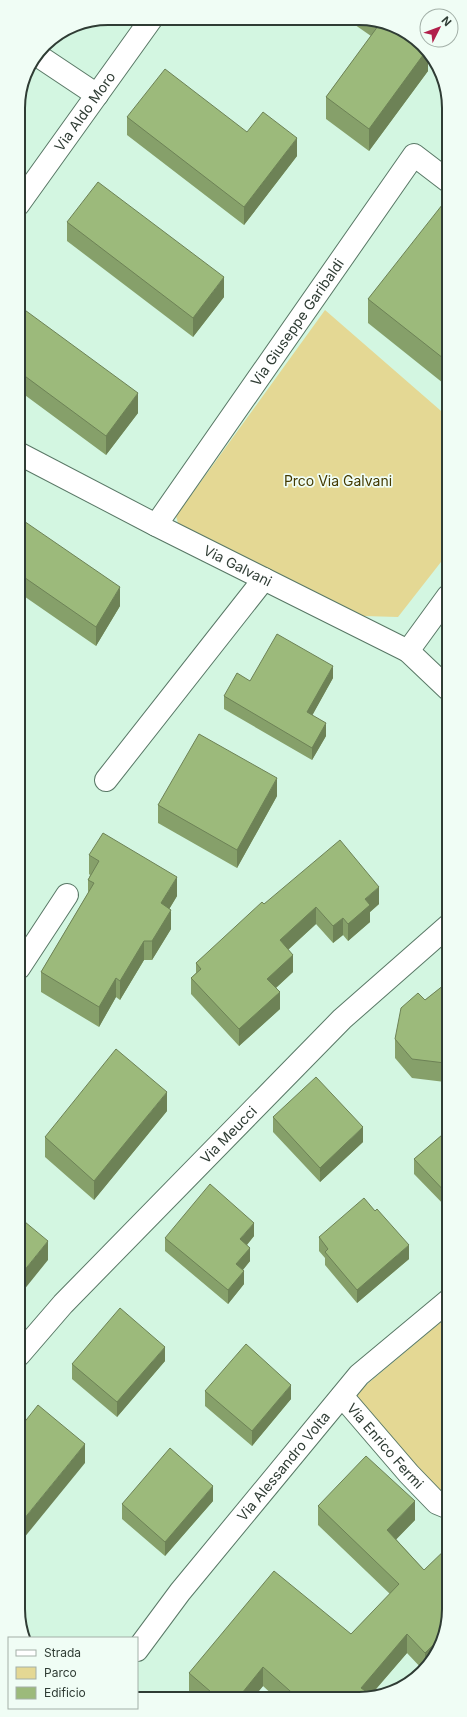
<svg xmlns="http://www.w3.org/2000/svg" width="467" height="1717" font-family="Inter,sans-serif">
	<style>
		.green { fill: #e4d894 }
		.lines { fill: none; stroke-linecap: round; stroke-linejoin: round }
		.minor-casing { stroke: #597866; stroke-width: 24 }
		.minor { stroke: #fff; stroke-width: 22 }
		.wall { fill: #86a06a }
		.shaded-wall { fill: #6d8256 }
		.building { fill: #9cba7b; stroke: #6d8256 }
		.labels { text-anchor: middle; stroke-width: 3.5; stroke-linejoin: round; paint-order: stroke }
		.street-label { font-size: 14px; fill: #2f3c34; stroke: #f0fdf5 }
		.park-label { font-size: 14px; fill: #443a00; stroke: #f0fdf5 }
		.rim { fill: none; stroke: #2f3c34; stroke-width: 2 }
	</style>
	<rect width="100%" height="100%" fill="#d3f6e1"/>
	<path class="green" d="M325 310 448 417V553L398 617 363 616 179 527 176 516Z
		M449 1315V1490L438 1495 353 1396Z"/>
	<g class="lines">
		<g class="minor-casing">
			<g id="minor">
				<path d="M37 55 97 95"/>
				<path id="s1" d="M18 205 152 18"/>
				<path id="s2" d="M18 453 156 525 408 651 448 689"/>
				<path id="s3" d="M156 525 414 155 448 181"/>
				<path d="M408 651 448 596"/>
				<path d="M106 780 264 579"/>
				<path d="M19 968 67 895"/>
				<path id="s4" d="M19 1355 63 1304 342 1019 449 925"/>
				<path id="s5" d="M342 1396 409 1474 437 1503 449 1508"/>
				<path id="s6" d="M137 1650 180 1592 359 1375 449 1300"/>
			</g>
		</g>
		<use href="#minor" class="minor"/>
	</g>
	<path class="wall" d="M348 20H376L423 45 428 55V71L369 151 326 119V97L371 36Z
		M127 117 247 132 297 156 244 225 127 135Z
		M448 202V387L368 323V299Z
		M67 222 224 297 193 337 67 241Z
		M18 305 138 413 106 455 18 390Z
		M18 517 120 606 96 646 18 592Z
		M333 678 312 715 326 736 312 760 224 709V696L250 681Z
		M277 796 237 868 158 823V805Z
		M89 855 177 896 169 909 171 929 152 960H144L120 1000 116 997 99 1027 41 992V972L88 893V880L90 875 89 874Z
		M264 904H379L370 912V922L348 941 343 935 333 943 316 924 288 950 293 972 276 988 280 1009 239 1046 191 994V978L196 973V963Z
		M449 981V1079L445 1082 412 1078 395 1058V1039L425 1000Z
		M167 1111 94 1200 45 1157V1137Z
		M273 1117 363 1142 320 1182 273 1132Z
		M449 1129V1210L414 1174V1159Z
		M254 1236 247 1245 250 1261 243 1270 244 1284 228 1304 165 1251V1238Z
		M319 1237 409 1259 357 1303 325 1265V1258L319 1251Z
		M165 1361 117 1417 72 1379V1364Z
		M205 1391 291 1399 252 1446 205 1406Z
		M213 1501 165 1556 122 1519V1504Z
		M318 1506 415 1520 396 1539 424 1570 426 1668 424 1671 407 1653 371 1695V1698H276L263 1686 253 1698H195L189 1692V1673L351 1634 390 1594 318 1525Z"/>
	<path class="shaded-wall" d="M426 51 428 55V71L369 151V129Z
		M297 138V156L244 225V207Z
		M224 277V297L193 337V318Z
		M138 393V413L106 455V436Z
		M120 587V606L96 646V627Z
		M333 666V678L307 725V712Z
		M326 723V736L312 760V748Z
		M277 778V796L237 868V850Z
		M177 877V896L161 923V903Z
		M379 887V904L370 912V922L348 941V924L365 899Z
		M316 907V924L280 957V940Z
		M171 910V929L152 960V941Z
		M343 918V935L333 943V926Z
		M144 941V960L120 1000V981Z
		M293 955V972L267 996V979Z
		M116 978V997L99 1027V1007Z
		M280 992V1009L239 1046V1029Z
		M449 1060V1079L445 1082V1063Z
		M167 1092V1111L94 1200V1181Z
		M363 1127V1142L320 1182V1168Z
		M254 1223V1236L240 1253V1239Z
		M48 1241V1260L19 1296V1277Z
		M409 1245V1259L357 1303V1290Z
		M250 1248V1261L236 1278V1264Z
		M244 1271V1284L228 1304V1290Z
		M165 1347V1361L117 1417V1402Z
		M291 1385V1399L252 1446V1431Z
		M85 1444V1463L19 1544V1525Z
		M213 1486V1501L165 1556V1542Z
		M415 1501V1520L387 1549V1530Z
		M407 1634V1653L368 1698 361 1688Z
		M438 1640 426 1668 425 1670V1653Z
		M263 1667V1686L253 1698H238Z"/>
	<path class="building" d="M381 22 423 45 426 51 369 129 326 97Z
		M165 69 247 132 263 112 297 138 244 207 127 117Z
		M98 182 224 277 193 318 67 222Z
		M446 200 448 202V362L368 299Z
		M18 305 138 393 106 436 18 371Z
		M18 517 120 587 96 627 18 573Z
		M277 634 333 666 307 712 326 723 312 748 224 696 237 673 250 681Z
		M199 734 277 778 237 850 158 805Z
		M103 833 177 877 161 903 171 910 152 941H144L120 981 116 978 99 1007 41 972 94 883 88 880 99 861 89 855Z
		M340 840 379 887 365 899 370 905 348 924 343 918 333 926 316 907 280 940 293 955 267 979 280 992 239 1029 191 978 201 969 196 963 262 902 264 904Z
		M449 981V1060L445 1063 412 1059 395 1039 401 1008 418 993 425 1000Z
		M116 1049 167 1092 94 1181 45 1137Z
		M316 1077 363 1127 320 1168 273 1117Z
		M449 1129V1196L414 1159Z
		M210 1184 254 1223 240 1239 250 1248 236 1264 244 1271 228 1290 165 1238Z
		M364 1198 375 1211 377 1209 409 1245 357 1290 325 1252 328 1249 319 1237Z
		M19 1217 48 1241 19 1277Z
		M120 1308 165 1347 117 1402 72 1364Z
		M246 1344 291 1385 252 1431 205 1391Z
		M38 1405 85 1444 19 1525V1429Z
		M170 1448 213 1486 165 1542 122 1504Z
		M366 1456 415 1501 387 1530 424 1570 449 1546V1614L438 1640 425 1653 407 1634 361 1688 374 1697 371 1698H298L263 1667 238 1698H218L189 1673 274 1571 351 1634 399 1584 318 1506Z"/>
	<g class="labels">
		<g class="street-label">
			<text dy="5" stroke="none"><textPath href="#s1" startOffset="115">Via Aldo Moro</textPath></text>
			<text dy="5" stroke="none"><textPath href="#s3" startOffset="247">Via Giuseppe Garibaldi</textPath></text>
			<text dy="5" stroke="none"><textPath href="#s2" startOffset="247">Via Galvani</textPath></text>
			<text dy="5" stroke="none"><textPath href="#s4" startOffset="304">Via Meucci</textPath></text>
			<text dy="5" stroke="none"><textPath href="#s5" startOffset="66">Via Enrico Fermi</textPath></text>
			<text dy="5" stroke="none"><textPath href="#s6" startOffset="235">Via Alessandro Volta</textPath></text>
		</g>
		<g class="park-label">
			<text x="338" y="486">Prco Via Galvani</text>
		</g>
	</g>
	<path d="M0 0H467V1717H0ZM108 25H359A83 83 0 0 1 442 108V1609A83 83 0 0 1 359 1692H108A83 83 0 0 1 25 1609V108A83 83 0 0 1 108 25Z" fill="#f0fdf5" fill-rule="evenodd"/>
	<path class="rim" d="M108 25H359A83 83 0 0 1 442 108V1609A83 83 0 0 1 359 1692H108A83 83 0 0 1 25 1609V108A83 83 0 0 1 108 25Z"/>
	<rect x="8" y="1637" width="130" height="72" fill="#f0fdf5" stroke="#a3b0a8"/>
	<rect x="16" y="1650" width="20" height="6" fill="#ffffff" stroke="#a3b0a8"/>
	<text x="44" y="1657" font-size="12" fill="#2f3c34">Strada</text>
	<rect x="16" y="1667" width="20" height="12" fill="#e4d894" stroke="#a3b0a8"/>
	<text x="44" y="1677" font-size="12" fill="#2f3c34">Parco</text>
	<rect x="16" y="1687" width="20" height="12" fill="#9cba7b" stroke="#a3b0a8"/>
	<text x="44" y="1697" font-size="12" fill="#2f3c34">Edificio</text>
	<g transform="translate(439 28) rotate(48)"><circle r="19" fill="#f0fdf5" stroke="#a3b0a8"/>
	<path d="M0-3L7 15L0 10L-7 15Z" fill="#b1204b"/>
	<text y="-6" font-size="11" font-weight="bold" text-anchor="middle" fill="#2f3c34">N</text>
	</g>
</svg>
